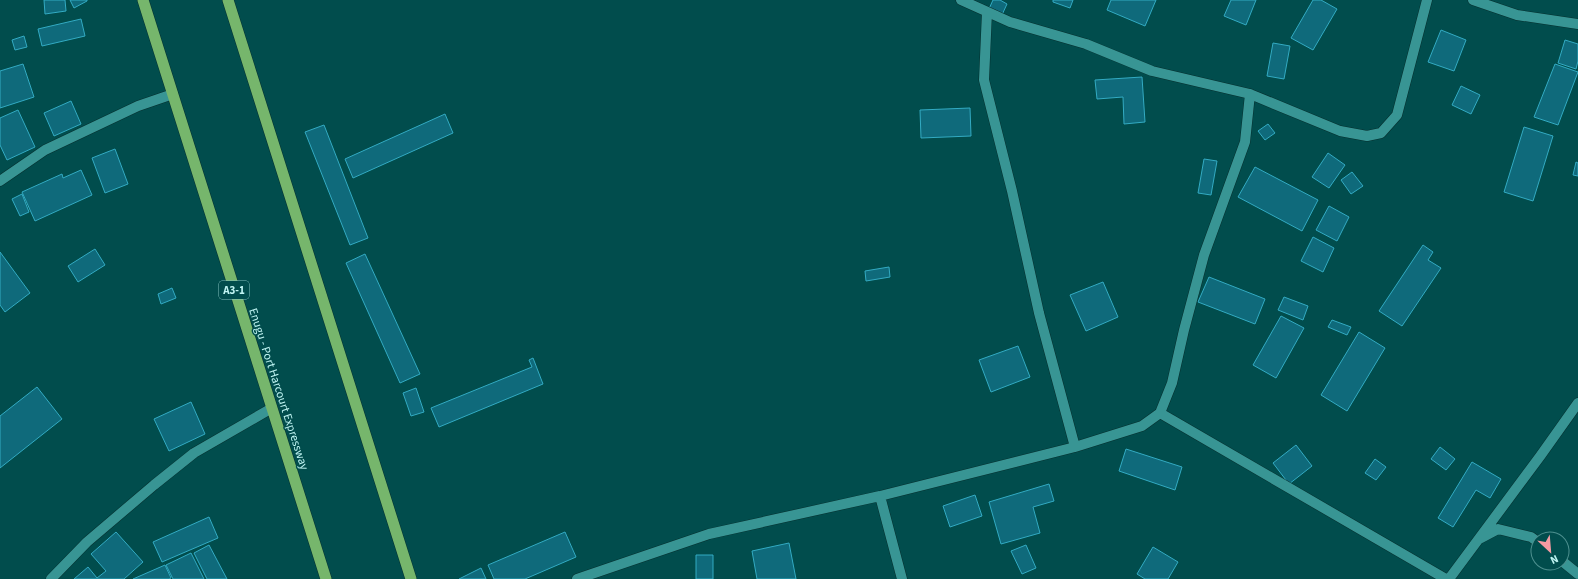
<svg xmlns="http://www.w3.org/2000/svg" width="1578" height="579" font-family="'Source Sans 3',sans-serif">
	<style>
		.building { fill: #0f6a7b; stroke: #33abc3 }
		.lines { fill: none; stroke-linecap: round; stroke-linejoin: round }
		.minor-casing { stroke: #07302f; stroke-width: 11 }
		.trunk-casing { stroke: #07302f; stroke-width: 12 }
		.minor { stroke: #389594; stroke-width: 10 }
		.trunk { stroke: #76b66c; stroke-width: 11 }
		.labels { text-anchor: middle; stroke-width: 3; stroke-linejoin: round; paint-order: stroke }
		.shield { fill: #014d4d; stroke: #86c2c0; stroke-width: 1 }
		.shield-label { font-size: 11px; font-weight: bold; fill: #bff4f2 }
		.street-label { font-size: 12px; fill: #bff4f2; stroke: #014d4d }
	</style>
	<rect width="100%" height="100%" fill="#014d4d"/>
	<path class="building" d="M44 0H65L66 11 45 14Z
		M70 0H87V1L74 8Z
		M993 0H1000L1007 4 1001 17 988 11Z
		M1053 0H1073L1070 8 1053 2Z
		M1111 0H1156L1145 26 1107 10Z
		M1231 0H1256L1246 25 1224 16Z
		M1313 0H1321L1337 9 1313 50 1291 38Z
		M81 19 85 36 42 46 38 29Z
		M1441 30 1466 40 1454 71 1428 62Z
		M24 36 27 47 15 50 12 40Z
		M1565 40 1578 44V61L1576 69 1558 63Z
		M1273 43 1290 46 1284 79 1267 76Z
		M23 64 34 97 0 108V71Z
		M1555 64 1578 72 1558 125 1534 117Z
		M1142 77 1145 122 1124 124 1123 97 1097 99 1095 80Z
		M1461 86 1480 95 1471 114 1452 105Z
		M71 101 81 124 54 136 44 113Z
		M970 108 971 136 921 138 920 110Z
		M18 110 35 147 7 160 0 145V118Z
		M445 114 453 133 353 178 345 159Z
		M1268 124 1275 133 1265 140 1258 131Z
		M324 125 368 238 350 245 305 132Z
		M1524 127 1553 136 1533 201 1504 192Z
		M115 149 128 184 105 193 92 158Z
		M1328 153 1345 165 1329 188 1312 177Z
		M1204 159 1217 161 1211 195 1198 193Z
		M1576 162 1578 163V176L1573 175Z
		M1255 167 1318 200 1302 231 1238 197Z
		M81 170 92 195 35 221 22 192 62 174 63 178Z
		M1352 172 1363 186 1351 194 1341 180Z
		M22 194 29 212 20 216 12 199Z
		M1329 206 1349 217 1337 241 1316 230Z
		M1313 237 1334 248 1323 272 1301 261Z
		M1423 245 1433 252 1428 260 1441 268 1402 326 1379 311Z
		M95 249 105 265 78 282 68 266Z
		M0 252 30 293 5 312 0 305Z
		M365 254 420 374 400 383 346 263Z
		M889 267 890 277 866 281 865 271Z
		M1209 277 1265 299 1255 324 1198 302Z
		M1103 282 1118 317 1086 331 1070 295Z
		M172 288 176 298 161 304 158 294Z
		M1284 297 1308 306 1303 320 1278 310Z
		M1281 316 1304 328 1276 378 1253 365Z
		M1332 320 1351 327 1347 335 1328 327Z
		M1359 332 1385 348 1347 411 1321 395Z
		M1018 346 1030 377 991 392 979 360Z
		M533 358 543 384 439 427 431 408 532 367 529 360Z
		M37 387 62 419 0 468V416Z
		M416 388 424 412 411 416 403 393Z
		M191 402 205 434 169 451 154 419Z
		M1296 445 1312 466 1289 484 1273 463Z
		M1440 447 1455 459 1446 470 1431 459Z
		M1126 449 1182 467 1175 490 1119 471Z
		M1375 459 1386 467 1376 480 1365 473Z
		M1472 462 1501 479 1490 498 1476 490 1453 527 1438 518Z
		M1049 484 1054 501 1033 507 1040 533 1001 544 989 502Z
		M975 495 982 516 950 527 943 506Z
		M209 517 218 538 162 562 153 542Z
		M116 532 143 562 124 579H74L88 567 97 578 106 571 91 554Z
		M565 532 576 557 525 579H494L488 565Z
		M789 543 796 579H757L752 551Z
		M209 545 227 579H207L194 553Z
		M1026 545 1036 568 1022 574 1011 551Z
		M1153 547 1178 562 1168 579H1145L1137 574Z
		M191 553 204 579H173L166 565Z
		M696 555H713V579H696Z
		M165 565 171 578 169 579H133Z
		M481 568 486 579H459Z"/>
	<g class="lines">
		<g class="minor-casing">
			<path id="minor" d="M961 0 1010 22 1086 44 1152 71 1250 94 1340 131 1367 136 1381 133 1397 115 1427 0
				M1473 0 1517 15 1578 24
				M987 12 984 80 1012 191 1039 313 1075 447
				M0 181 45 150 138 106 173 94
				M1160 413 1446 579
				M880 496 902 579
				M1481 538 1498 529 1531 537 1538 542
				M1562 561 1578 574
				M51 579 87 542 154 485 194 453 272 408
				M577 579 709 534 880 496 1075 447 1142 426 1160 413 1172 383 1184 330 1204 255 1245 142 1250 94
				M1449 579 1541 455 1578 403"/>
		</g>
		<g class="trunk-casing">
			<path id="trunk" d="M143 0 326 579
				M228 0 411 579"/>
		</g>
		<use href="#minor" class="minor"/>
		<use href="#trunk" class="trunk"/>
	</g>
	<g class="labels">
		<rect class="shield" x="219" y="281" width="30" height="18" rx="3"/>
		<g class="shield-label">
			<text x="234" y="294">A3-1</text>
		</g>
		<g class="street-label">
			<text transform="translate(279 389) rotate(72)" y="4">Enugu - Port Harcourt Expressway</text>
		</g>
	</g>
	<g transform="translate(1550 551) rotate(154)"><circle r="19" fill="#014d4d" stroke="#4d908f"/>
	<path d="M0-3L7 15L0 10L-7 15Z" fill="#f49aa2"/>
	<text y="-6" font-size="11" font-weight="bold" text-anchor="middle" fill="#bff4f2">N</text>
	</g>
</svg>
